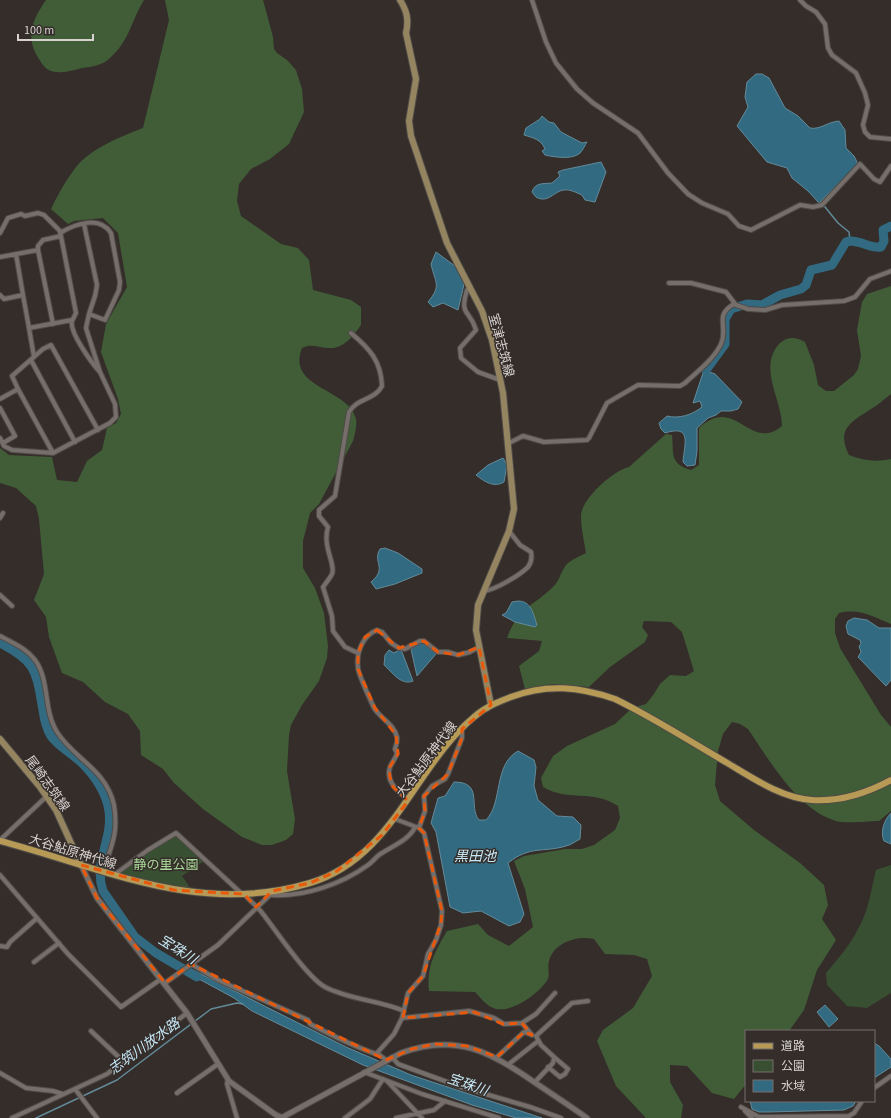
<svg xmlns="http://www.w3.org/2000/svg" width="891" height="1118" font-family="'Source Sans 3','Noto Sans JP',sans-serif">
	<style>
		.green { fill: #394f31 }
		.forest { fill: #415d37 }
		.water { fill: #326b81; stroke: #638a99 }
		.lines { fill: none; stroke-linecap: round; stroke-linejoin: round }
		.stream { stroke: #638a99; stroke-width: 1.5 }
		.river { stroke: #326b81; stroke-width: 9 }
		.minor-casing { stroke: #4f4b47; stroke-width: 6 }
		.tertiary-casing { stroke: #4f4b47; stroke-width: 7 }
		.secondary-casing { stroke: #4f4b47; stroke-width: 8 }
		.primary-casing { stroke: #4f4b47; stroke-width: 8 }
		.minor { stroke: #756e6a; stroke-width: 4 }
		.tertiary { stroke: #756e6a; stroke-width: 5 }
		.secondary { stroke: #958460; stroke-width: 6 }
		.primary { stroke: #b69a55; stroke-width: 6 }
		.marked { fill: none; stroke: #e8590c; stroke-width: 3; stroke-dasharray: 8 5; stroke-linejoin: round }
		.labels { text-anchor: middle; stroke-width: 3; stroke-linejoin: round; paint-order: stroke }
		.street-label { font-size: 13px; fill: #d6d2d0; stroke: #342d2a }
		.park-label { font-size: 13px; fill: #a9d898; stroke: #342d2a }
		.water-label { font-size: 14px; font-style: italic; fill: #c6e7f5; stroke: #342d2a }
	</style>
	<rect width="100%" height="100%" fill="#342d2a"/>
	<path class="green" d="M176 835 204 861 182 876 191 889 167 886 122 873 121 872 152 849Z
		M891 865V993L867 1008 847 1006 827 985 826 973C838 959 851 944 859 927 869 910 871 889 876 870Z"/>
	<path class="forest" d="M46 0H144C131 21 130 40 110 58 103 65 92 67 82 68 74 70 65 73 57 72 48 72 43 66 39 59 25 38 32 20 46 0Z
		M165 0H263L273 37 274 49 277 53 287 60 296 70 302 89 304 112 289 144 270 159 251 169 239 184 237 201 241 216 281 244 298 248 309 260 313 290 351 300 361 307V325C354 335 344 349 329 348 319 348 312 343 302 348 286 389 349 388 356 419 357 426 355 434 353 441L319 504 310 513 303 541V568L315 588 324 613 328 646 327 658 319 681 302 705 291 725 289 735 287 771 295 819 293 834 286 840 272 845H262L242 837 203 809 174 783 163 769 141 755 140 731 128 714 105 702 83 682 62 673 49 637 46 617 34 600 44 574 39 519 36 506 16 488 0 483V448L9 455 52 457 57 480 77 482 87 461 102 450 107 428 116 423 121 414 118 399 101 352 106 324 127 287 118 233 103 218 74 221 68 224 51 209C58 194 66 180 76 167 90 149 122 136 143 128L169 20Z
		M891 286V394C884 399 878 405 871 409 851 422 836 429 849 455 864 461 876 462 891 459V624C872 616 859 608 839 613L835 619V633L840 648 881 715 891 727V811L879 821C867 821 847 824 836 821 798 810 769 760 748 729L740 724 732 722 723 734 718 751 715 785 720 801 754 830 800 863 824 885 828 905 822 919 836 940 817 970 804 1010 789 1031H746V1084L734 1099 712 1093 687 1066 670 1065V1082L683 1105 681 1118H646L616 1086 597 1041 603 1030 633 1008 652 976 647 959 634 955 605 954 594 939C578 935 554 942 549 961 547 966 550 974 548 979 540 993 508 1017 491 1007 485 1004 480 997 475 992L429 991C426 968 435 951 447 931L478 924 488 935 509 946 533 927 525 889 514 861 524 856 565 849H582L594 845 615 830 620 818 618 806C593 789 568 802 543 787L541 778 553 756 567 746 615 724 632 708 646 704 654 694 660 684 670 675 686 676 694 671 682 632 671 622 644 621 642 627 648 635 645 642 610 667 589 687 553 684 525 689 519 666 539 651 542 641 507 638C519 606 533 607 554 586 560 580 561 570 567 564 571 560 580 556 586 553 584 541 581 528 581 516 581 499 614 470 629 467L666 434 672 435C674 453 669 464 691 470L699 465V428C736 394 749 453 782 426 782 399 757 367 780 343 788 336 796 337 805 342L814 365 818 385 826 391H834L854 375 858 369 861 356 857 330 862 302 867 294Z"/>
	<path class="water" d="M756 74H762L769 78 785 108 798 116 810 128C820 130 827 122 839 121L845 130 846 148 854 156 858 164 819 203 808 191 792 178 787 168 767 162 737 126 748 107 745 97 747 82Z
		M542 116 549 122 554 123 561 132 582 143 587 142C585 145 583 150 580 153 573 160 553 157 545 155L542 151 545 149C541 139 533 138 524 135L526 128 540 119Z
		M601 162 606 172 595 202 585 200 582 195C577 193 570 189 564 190 554 191 548 204 536 197L532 192C535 182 544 184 552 183L560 176 558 172 563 170Z
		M436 252 459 269 465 280 458 310 443 303 433 307 428 302C442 285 435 283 431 264Z
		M704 370 715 374 742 402 738 409 731 411H721L716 415 708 418 697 428V451L695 465 687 466 683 462C684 445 693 424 665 433L661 429 659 423 667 416C679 419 692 415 702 407L700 401 693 403Z
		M503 458 507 465 504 482C494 488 485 482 476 475L488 465Z
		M385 548 398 553 422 569V573L395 584 376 589 371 582C388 568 372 562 380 549Z
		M518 601C531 601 533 613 537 625L535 627 515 622 502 615 506 613 512 602Z
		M854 618 867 620 879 628H891V680L886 686 858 657 861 652 859 646 861 644 860 640 848 634 846 626 848 621Z
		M422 643 436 654 417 676 411 649Z
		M389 650 394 653 399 650 402 652 413 681C401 686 392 672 384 665L385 655Z
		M518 751 534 760 536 767 534 786 538 800 557 816 573 817 581 825 580 839C576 841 571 845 566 846 543 853 531 845 508 863L524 914 520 922 509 926 481 911 463 913 450 907 436 832 431 823 438 798 445 796 454 782C484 782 468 807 479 820H486C503 803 493 765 518 751Z
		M891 813V844L884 841C880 832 884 820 891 813Z
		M191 969 346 1047 411 1075 542 1118H516L472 1105 363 1065 252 1011 234 998 186 972Z
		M825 1005 838 1019 829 1027 817 1012Z
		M874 1043 879 1046 891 1059V1067L874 1078Z
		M750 1101H856L853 1106 844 1110 768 1112H759L752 1109Z"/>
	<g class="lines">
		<path class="stream" d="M821 202 838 223 849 232 850 240
			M36 1118 117 1080 211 1009 237 1003 243 1004"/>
		<path class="river" d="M706 370 725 344V319L731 309 747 304 762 305 780 295 801 289 806 285 811 270 832 265 846 242C857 238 870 249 881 247L884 241 883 230 891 226
			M0 643C37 662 36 671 43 710 44 718 46 728 51 736 59 747 73 754 83 764 95 776 107 794 109 811 113 840 93 862 103 891L135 937 156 953 197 977"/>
		<g class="minor-casing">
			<path id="minor" d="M532 0 546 42 556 63 577 89 593 103 638 133 668 173 688 194 702 203 728 214 739 226 751 230 800 205 813 207 822 205 860 164 874 179 880 182 891 166
				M800 0 806 6 816 12 825 24 828 48 832 55 856 73 865 93 868 105 863 125 865 132 870 137 891 139
				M84 224 97 285 95 296 89 314
				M0 233 8 218 21 214 25 216 38 213 44 215 60 231 76 313C75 315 73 319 72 321 69 332 92 363 99 371
				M38 250 53 324
				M16 254 23 295
				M0 257 38 250V246L43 240 61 236
				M669 283H691L726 292 736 305 748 309 765 310 782 305 844 301 855 297 870 279 891 271
				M471 288 467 290C459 317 470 309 476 330L460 348 461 358 478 372 500 380
				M0 295 4 299 23 295 29 328 72 320
				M29 328 34 357
				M351 333C370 349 381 361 382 386 375 400 357 398 349 412L335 496 319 510V516L328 527C322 547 336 564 332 574 330 578 326 583 323 587L332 616 333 631 345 647 358 653
				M31 360 75 442
				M18 389 53 453
				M0 399 18 389 12 376 43 349 51 345 98 430
				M0 408 15 436 3 443
				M0 438 4 446 12 450 53 453 110 423 116 417 115 404 100 372 86 328 89 314 105 320 119 290 120 282 111 233C99 215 75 224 60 233
				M509 443 523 436 544 442 587 440 589 438 607 403 638 385 680 386 685 383C697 372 714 359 721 344 729 327 713 316 734 304
				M0 518 3 513
				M484 591C495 590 520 575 528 567 531 563 532 557 531 552L520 545 509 531
				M0 595 12 606
				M0 636C13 643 26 648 35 660 50 680 43 710 57 732 74 759 106 769 114 805 116 817 116 832 112 844 110 853 105 861 106 870
				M408 800C399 792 385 782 390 767 392 762 396 758 397 753L395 749C396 745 398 741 397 737 394 724 380 718 374 708 371 701 358 674 358 668 356 653 362 636 377 630L382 632 391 643 399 648 405 649 420 641H424L438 652H448L458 655 470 652 479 647
				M419 828 425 811 424 796 432 786 445 779 448 774 462 738V729
				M0 840 47 796
				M0 875 68 954 121 1007 161 979
				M114 875 148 850 176 833 242 894
				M244 894C250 901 258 907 263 914 277 932 307 977 325 987 350 1000 379 1000 404 1011
				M272 895C304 897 342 884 368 865 373 862 376 856 382 853 393 846 410 839 415 827
				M0 946 7 947 10 942 36 919
				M34 962 59 943
				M191 964 220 981 308 1020 310 1024C331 1035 353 1046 376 1054L377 1053
				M165 983 218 945 272 893
				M402 1018 469 1011 494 1018 504 1024 522 1023 536 1014 555 993
				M522 1023 532 1035
				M91 1031 124 1062
				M392 1057 398 1064 461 1087 530 1107 561 1118
				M497 1057 524 1032 532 1035
				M386 1060 377 1053 394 1034 402 1018 408 993 423 976 428 954 436 940 441 925 442 911 424 833 419 828 395 819
				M509 1064 538 1041
				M548 1067 560 1077 565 1074 568 1069 554 1057
				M364 1072 422 1094 499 1118
				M0 1073 26 1088 53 1091 63 1094
				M228 1079 227 1084 237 1118
				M387 1081 422 1118
				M535 1082 553 1063 554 1057 541 1045 536 1036 572 1003 588 1001
				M874 1088 891 1076
				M75 1089 97 1118
				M177 1093 218 1064
				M741 1107 759 1117 849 1116 854 1113 862 1101
				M745 1111 752 1118
				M12 1118 107 1074 187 1013
				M345 1118 370 1099 383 1079
				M396 1118 434 1110 445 1101"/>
		</g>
		<g class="tertiary-casing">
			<path id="tertiary" d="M81 865 97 898 187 1013 229 1081 276 1115 283 1118
				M281 1118 401 1053C455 1033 490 1051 534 1082 552 1094 570 1106 587 1118"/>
		</g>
		<g class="secondary-casing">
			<path id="secondary" d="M400 0C407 11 409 20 406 33L416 79 409 121 411 136 447 243 482 311 492 340 503 393 514 509 509 531 478 605 476 630 491 705
				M0 739 40 787 56 810 81 865"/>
		</g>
		<g class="primary-casing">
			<path id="primary" d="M0 841C106 869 199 916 310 883 393 858 414 767 474 717 485 707 498 702 511 697 547 683 580 687 615 699 654 718 691 742 729 764 754 779 782 798 812 800 841 802 867 793 891 780"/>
		</g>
		<use href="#minor" class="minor"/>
		<use href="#tertiary" class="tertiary"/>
		<use href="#secondary" class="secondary"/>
		<use href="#primary" class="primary"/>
	</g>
	<path class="marked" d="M377 630 399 648 424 641 438 652 458 655 479 647 491 705 462 729V738L448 774 424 796 425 811 419 828 424 833 442 911 441 923 423 976 408 993 403 1018 474 1012 503 1024 522 1023 532 1035 524 1032 497 1057 467 1046 435 1044 412 1049 386 1060 191 964 165 983 97 898 81 865 174 890 244 894 256 907 272 891 310 883 337 871 382 835 408 801 393 787 390 777 389 768 398 754 396 735 375 708 358 669V653L365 637Z"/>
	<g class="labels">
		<g class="street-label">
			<text transform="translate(502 345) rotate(75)" y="5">室津志筑線</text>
			<text transform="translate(426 759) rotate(-53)" y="5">大谷鮎原神代線</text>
			<text transform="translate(48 783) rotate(54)" y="5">尾崎志筑線</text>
			<text transform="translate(73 851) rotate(17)" y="5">大谷鮎原神代線</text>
		</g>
		<g class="park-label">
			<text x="166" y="869">静の里公園</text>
		</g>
		<g class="water-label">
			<text x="475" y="861">黒田池</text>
			<text transform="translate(178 949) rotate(32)" y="5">宝珠川</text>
			<text transform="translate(144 1046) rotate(-36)" y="5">志筑川放水路</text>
			<text transform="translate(468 1084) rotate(19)" y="5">宝珠川</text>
		</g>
	</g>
	<rect x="745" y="1030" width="130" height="72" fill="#342d2a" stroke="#756f6c"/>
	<rect x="753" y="1043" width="20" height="6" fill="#b69a55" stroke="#756f6c"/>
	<text x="781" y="1050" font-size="12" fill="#d6d2d0">道路</text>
	<rect x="753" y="1060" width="20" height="12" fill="#394f31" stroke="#756f6c"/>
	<text x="781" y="1070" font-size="12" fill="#d6d2d0">公園</text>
	<rect x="753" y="1080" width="20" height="12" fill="#326b81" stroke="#756f6c"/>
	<text x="781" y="1090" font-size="12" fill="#d6d2d0">水域</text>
	<path d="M18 34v6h75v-6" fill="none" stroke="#d6d2d0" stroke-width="2"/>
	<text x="24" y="34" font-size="12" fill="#d6d2d0" stroke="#342d2a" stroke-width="3" paint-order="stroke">100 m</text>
</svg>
